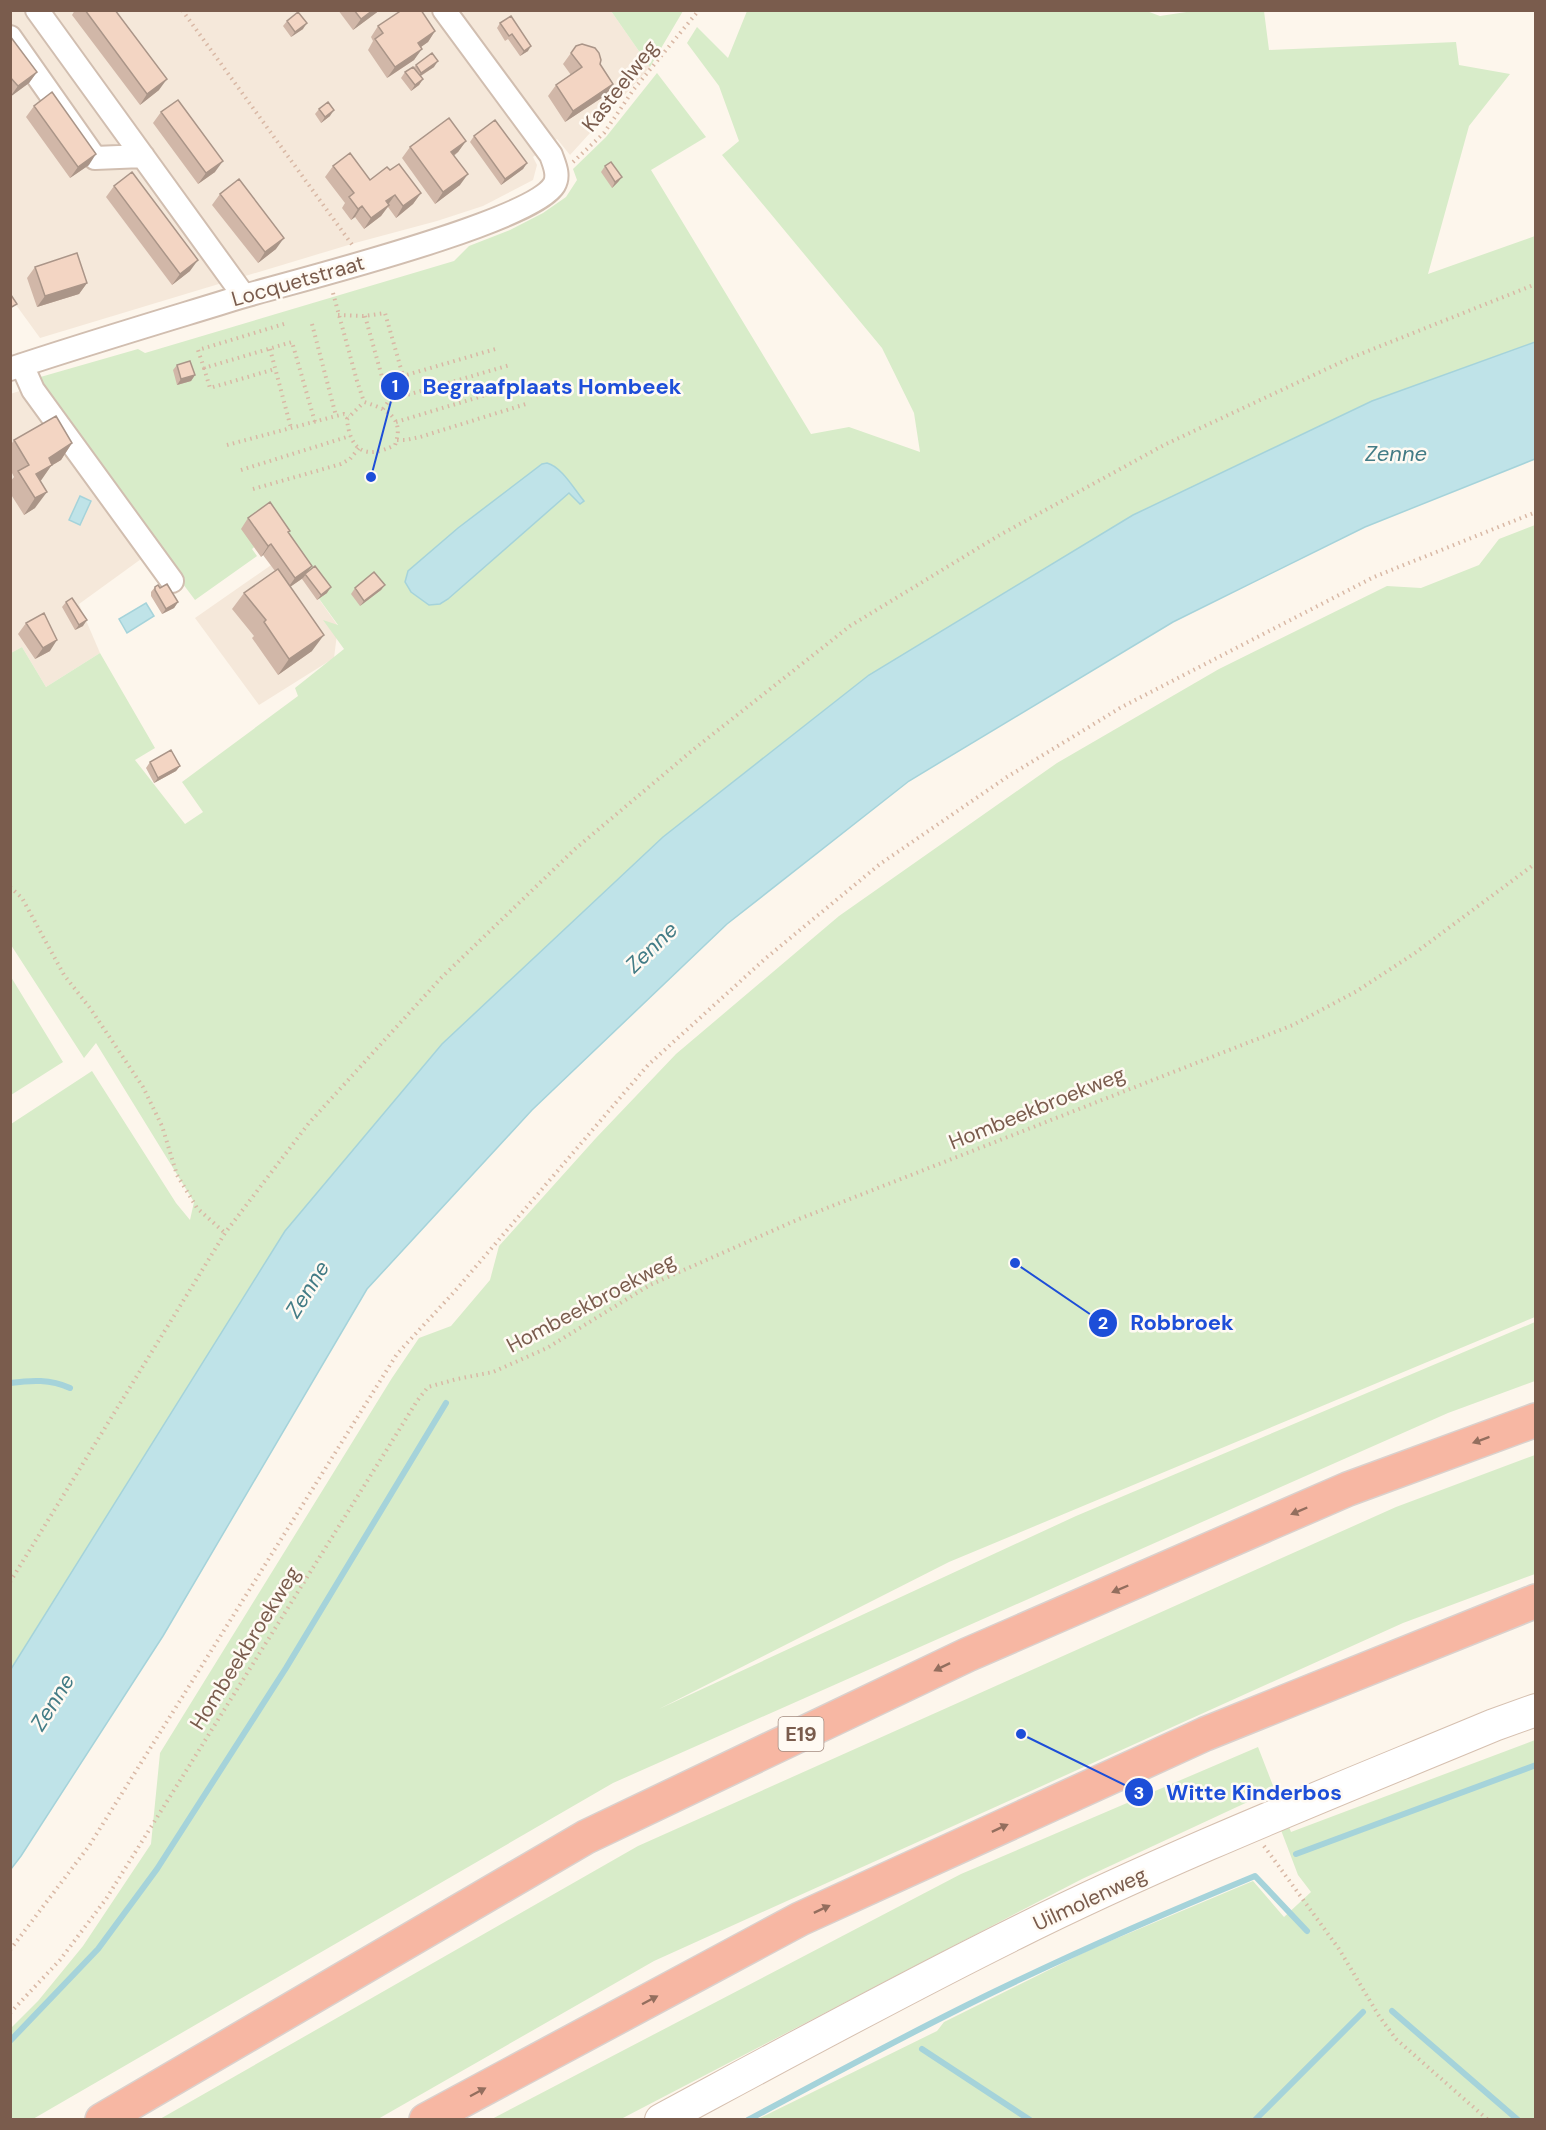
<svg xmlns="http://www.w3.org/2000/svg" width="1546" height="2130" font-family="'DM Sans',sans-serif">
	<style>
		.residential { fill: #f5e8da }
		.green { fill: #d8ecc9 }
		.water { fill: #bfe3e8; stroke: #a5d3da; stroke-width: 1.5 }
		.lines { fill: none; stroke-linecap: round; stroke-linejoin: round }
		.stream { stroke: #a5d3da; stroke-width: 6 }
		.minor-casing { stroke: #d1beb0; stroke-width: 26 }
		.secondary-casing { stroke: #d6c0b0; stroke-width: 34 }
		.motorway-casing { stroke: #dad1cd; stroke-width: 36 }
		.path { stroke: #d9b8a5; stroke-width: 4; stroke-dasharray: 1.5 4.5; stroke-linecap: butt }
		.minor { stroke: #fff; stroke-width: 22 }
		.secondary { stroke: #fff; stroke-width: 32 }
		.motorway { stroke: #f7b7a3; stroke-width: 33 }
		.wall { fill: #d1b7a8 }
		.shaded-wall { fill: #aa9588 }
		.building { fill: #f3d5c3; stroke: #aa9588; stroke-width: 1.5 }
		.oneway { fill: #936e5e }
		.labels { text-anchor: middle; stroke-width: 5; stroke-linejoin: round; paint-order: stroke }
		.shield { fill: #fffaf3; stroke: #a28b7f; stroke-width: 1.5 }
		.shield-label { font-size: 20px; font-weight: bold; fill: #7a5c4d }
		.street-label { font-size: 21px; fill: #7a5c4d; stroke: #fffaf3 }
		.water-label { font-size: 22px; font-style: italic; fill: #437c86; stroke: #fffaf3 }
		.leader { fill: none; stroke: #1d4ed8; stroke-width: 2 }
		.callout-dot { fill: #1d4ed8; stroke: #fffaf3; stroke-width: 2 }
		.mark-label { font-size: 18px; text-anchor: middle; font-weight: bold; fill: #fff }
		.callout-label { font-size: 22px; text-anchor: middle; font-weight: bold; fill: #1d4ed8; stroke: #fffaf3; stroke-width: 5; stroke-linejoin: round; paint-order: stroke }
	</style>
	<rect width="100%" height="100%" fill="#fdf6ec"/>
	<path class="residential" d="M10 11H611L650 67 570 155 557 139 533 157 537 165 533 180 483 206 437 221 355 243 40 338 11 298Z
		M23 390 148 554 79 604 100 653 46 687 22 647 11 653 10 394Z
		M287 554 338 626 334 658 259 705 195 618Z"/>
	<path class="green" d="M1144 10 1160 16 1193 11H1264L1269 50 1456 42 1459 65 1510 74 1469 126 1428 274 1535 236V342L1372 401 869 675 663 837 442 1044 285 1231 11 1669V1124L92 1071 176 1203 190 1220 194 1202 96 1043 84 1058 11 945 12 733 11 653 22 647 46 687 100 653 155 748 135 760 185 824 203 812 182 782 298 696 295 688 344 649 323 620 338 625 271 532 252 549 257 556 195 600 30 380 138 349 145 353 454 261 469 246 510 230 543 213 566 197 577 180 573 169 606 137 657 73 706 137 651 170 811 434 849 427 920 452 914 413 882 348 722 155 739 141 719 86 687 43 697 27 728 58 747 11Z
		M611 11H683L650 67Z
		M1535 525V1317L949 1562 659 1709 1076 1516 1535 1322V1381L1448 1413 613 1783 33 2119H11V2028L38 2001 83 1946 151 1844 160 1753 392 1378 419 1338 451 1326 490 1280 499 1246 596 1138 676 1054 839 916 1057 763 1219 669 1387 586 1421 588 1479 565 1499 539Z
		M11 977 63 1062 11 1095H10Z
		M1535 1455V1574L1403 1623 654 1961 378 2119H160L638 1846 1396 1507Z
		M1535 1740V2119H758L937 2031 944 2022 1089 1950 1253 1881 1284 1917 1311 1892 1298 1875 1267 1793 1082 1879 621 2119 490 2120 961 1874 1258 1747 1291 1832Z"/>
	<path class="water" d="M1535 342V459L1365 527 1173 622 909 781 727 924 532 1110 367 1289 163 1636 21 1856 11 1869V1669L285 1231 442 1044 663 837 869 675 1133 515 1372 401Z
		M547 463C562 467 574 489 584 501L580 504 569 493 448 599 440 604 429 605 411 592 405 582 408 571 458 528 542 464Z
		M80 496 91 501 80 525 69 520Z
		M146 603 154 616 127 633 119 619Z"/>
	<g class="lines">
		<path class="stream" d="M10 1383C32 1380 50 1379 70 1388
			M1296 1854 1536 1765
			M1392 2011 1518 2120
			M10 2041 98 1949 157 1869 286 1668 446 1403
			M922 2049 1030 2120
			M748 2120C832 2075 916 2029 1002 1988 1085 1948 1170 1911 1255 1876L1307 1931
			M1255 2120 1363 2012"/>
		<g class="minor-casing">
			<path id="minor" d="M37 10 244 296
				M10 37 95 158 143 156
				M22 365 33 390 172 581
				M10 369C88 343 166 320 244 296 296 281 532 222 554 185 560 175 554 164 551 155L444 10"/>
		</g>
		<g class="secondary-casing">
			<path id="secondary" d="M661 2120C778 2057 895 1993 1014 1934 1170 1856 1333 1792 1494 1725L1536 1710"/>
		</g>
		<g class="motorway-casing">
			<path id="motorway" d="M102 2120 586 1837 967 1655 1348 1489 1536 1420
				M426 2120 800 1919 1205 1734 1536 1601"/>
		</g>
		<path class="path" d="M182 10 353 246
			M573 162 604 133 634 89 699 10
			M333 293 357 381 364 402C387 409 405 418 395 445 366 460 350 451 347 419L364 402
			M338 315 365 316 385 313 403 376
			M365 316 389 402
			M284 324 198 350 204 368 292 342 315 422
			M312 324 336 416
			M270 349 291 428
			M204 368 210 388 275 369
			M408 395 403 376 499 348
			M383 409 388 402 400 397 510 365
			M396 422 519 385
			M397 440H406L420 437 526 404
			M227 445 336 416 344 414 349 416
			M241 470 350 436
			M253 489 341 464 350 459 359 448
			M10 887 22 898 64 975 90 1008 143 1087 162 1126 177 1175 197 1208 225 1233
			M10 1582 225 1233 309 1123 441 978 575 849 694 749 850 626 998 536 1164 445 1348 359 1536 284
			M1264 1846 1339 1949 1379 2016 1396 2039 1488 2120
			M10 1950 89 1846 397 1354 455 1291 648 1065 766 958 880 864 1007 777 1120 708 1374 577 1536 512
			M10 2013 60 1960 106 1899 399 1430 417 1401 428 1387 457 1379 493 1372 547 1348 650 1285 799 1219 1293 1025 1357 991 1415 953 1536 863"/>
		<use href="#minor" class="minor"/>
		<use href="#secondary" class="secondary"/>
		<use href="#motorway" class="motorway"/>
	</g>
	<path class="wall" d="M75 10H115L159 90 140 105 72 15Z
		M338 10H380L353 30Z
		M511 16 528 51 520 56 508 39 505 41 497 28 500 23Z
		M287 21 303 29 291 37 283 26Z
		M378 26 435 31 428 42 421 47 414 60 387 78 368 50 373 41 371 37Z
		M10 36 37 72 29 83 10 97Z
		M576 46 600 64 613 84 606 95 565 122 548 96 556 85 571 75 563 64Z
		M416 65 434 67 421 76 423 79 419 85 411 91 401 78 405 72 414 67Z
		M34 106 89 165 70 178 26 117Z
		M319 109 330 116 321 123 315 114Z
		M161 112 215 172 198 184 153 123Z
		M474 136 527 163 523 169 501 185 470 142Z
		M466 141 458 152 454 156 460 185 435 204 402 158 410 147Z
		M333 166 370 180 390 170 421 193 413 204 396 218 388 207 381 216 364 229 355 217 351 220 342 208 345 203 325 177Z
		M605 166 622 177 618 182 612 188 601 172Z
		M114 186 190 271 172 285 106 197Z
		M220 194 276 249 258 263 212 205Z
		M35 267 87 283 79 294 37 307 27 278Z
		M177 365 195 375 191 381 177 385 173 370Z
		M14 440 72 443 61 460 51 466 40 481 35 508 24 515 10 493V482L14 477 11 471 10 472V446Z
		M248 518 290 531 288 533 307 573 327 593 317 600 302 579 303 578 290 587 312 651 278 675 252 638 254 636 232 609 244 593 275 571 263 555 261 557 241 529Z
		M385 585 381 590 360 606 351 594 355 588Z
		M155 587 160 588 178 602 174 608 162 614 151 596V592Z
		M66 602 83 626 75 630 62 607Z
		M26 623 50 651 35 659 18 634Z
		M150 762 180 766 176 771 154 783 146 768Z"/>
	<path class="shaded-wall" d="M373 10H380L353 30 361 19Z
		M307 23 303 29 291 37 295 32Z
		M435 31 428 42 411 54 418 43Z
		M531 46 528 51 520 56 524 51Z
		M422 49 414 60 387 78 395 67Z
		M438 61 434 67 417 78 421 73Z
		M37 72 29 83 10 97 18 86Z
		M167 79 159 90 140 105 147 94Z
		M423 79 419 85 411 91 415 85Z
		M613 84 606 95 565 122 573 111Z
		M334 110 330 116 321 123 325 117Z
		M466 141 458 152 443 163 451 152Z
		M96 154 89 165 70 178 78 167Z
		M223 161 215 172 198 184 206 173Z
		M527 163 523 169 501 185 505 179Z
		M468 174 460 185 435 204 443 192Z
		M622 177 618 182 612 188 615 182Z
		M421 193 413 204 396 218 403 206Z
		M395 195 387 206 386 201Z
		M389 205 381 216 364 229 371 218Z
		M362 206 355 217 351 220 358 209Z
		M284 238 276 249 258 263 265 252Z
		M198 260 190 271 172 285 180 274Z
		M87 283 79 294 37 307 45 296Z
		M195 375 191 381 177 385 181 379Z
		M72 443 61 460 51 466 40 482 36 474 49 458Z
		M47 492 35 508 24 515 35 498Z
		M271 544 263 555 261 557 268 546Z
		M312 566 303 578 287 589 295 578Z
		M385 585 381 590 360 606 364 601Z
		M331 587 327 593 317 600 321 595Z
		M178 602 174 608 162 614 166 609Z
		M87 620 83 626 75 630 79 625Z
		M324 635 312 651 278 675 289 659Z
		M57 640 50 651 35 659 43 648Z
		M180 766 176 771 154 783 158 778Z"/>
	<path class="building" d="M85 10H115L167 79 147 94Z
		M354 10H373L361 19Z
		M402 10H421L435 31 418 43 422 49 395 67 375 39 383 33 378 26Z
		M298 12 307 23 295 32 287 21Z
		M511 16 531 46 524 51 512 34 509 36 500 23Z
		M10 36 37 72 18 86 10 77Z
		M582 44 595 48 599 53 601 60 600 64 613 84 573 111 556 85 582 67 571 53 576 46Z
		M432 53 438 61 421 73 416 65Z
		M413 67 423 79 415 85 405 72Z
		M52 92 96 154 78 167 34 106Z
		M178 100 223 161 206 173 161 112Z
		M328 102 334 110 325 117 319 109Z
		M449 118 466 141 451 152 468 174 443 192 410 147Z
		M495 120 527 163 505 179 474 136Z
		M350 153 370 180 387 167 390 170 399 164 421 193 403 206 395 195 386 201 389 205 371 218 362 206 358 209 349 197 354 193 333 166Z
		M611 162 622 177 615 182 605 166Z
		M132 172 198 260 180 274 114 186Z
		M239 179 284 238 265 252 220 194Z
		M77 253 87 283 45 296 35 267Z
		M11 295 17 304 10 308V296Z
		M190 361 195 375 181 379 177 365Z
		M56 416 72 443 49 458 52 465 36 474 47 492 35 498 18 471 29 465 14 440Z
		M270 502 290 531 288 532 312 566 295 578 271 544 268 546 248 518Z
		M315 566 331 587 321 595 305 574Z
		M278 569 324 635 289 659 264 622 266 620 244 593Z
		M374 572 385 585 364 601 355 588Z
		M167 584 178 602 166 609 155 590V587L158 585 160 588Z
		M72 598 87 620 79 625 66 602Z
		M44 613 57 640 43 648 26 623Z
		M171 750 180 766 158 778 150 762Z"/>
	<defs><path id="oneway-solid" d="M-6-.8H1V-3.2L6.5 0L1 3.2V.8H-6Z" transform="scale(1.5)"/></defs>
	<g class="oneway">
		<use href="#oneway-solid" transform="translate(1481 1440) rotate(160)"/>
		<use href="#oneway-solid" transform="translate(1299 1511) rotate(157)"/>
		<use href="#oneway-solid" transform="translate(1120 1589) rotate(157)"/>
		<use href="#oneway-solid" transform="translate(942 1667) rotate(154)"/>
		<use href="#oneway-solid" transform="translate(1000 1828) rotate(-25)"/>
		<use href="#oneway-solid" transform="translate(822 1909) rotate(-25)"/>
		<use href="#oneway-solid" transform="translate(650 2000) rotate(-28)"/>
		<use href="#oneway-solid" transform="translate(478 2092) rotate(-28)"/>
	</g>
	<g class="labels">
		<rect class="shield" x="778.5" y="1717" width="45" height="34" rx="4.5"/>
		<g class="shield-label">
			<text x="801" y="1741">E19</text>
		</g>
		<g class="street-label">
			<text transform="translate(620 86) rotate(-52)" y="7">Kasteelweg</text>
			<text transform="translate(298 281) rotate(-16)" y="7">Locquetstraat</text>
			<text transform="translate(1037 1108) rotate(-22)" y="7">Hombeekbroekweg</text>
			<text transform="translate(591 1303) rotate(-28)" y="7">Hombeekbroekweg</text>
			<text transform="translate(245 1648) rotate(-58)" y="7">Hombeekbroekweg</text>
			<text transform="translate(1090 1899) rotate(-25)" y="7">Uilmolenweg</text>
		</g>
		<g class="water-label">
			<text x="1396" y="461">Zenne</text>
			<text transform="translate(651 947) rotate(-44)" y="8">Zenne</text>
			<text transform="translate(307 1289) rotate(-58)" y="8">Zenne</text>
			<text transform="translate(52 1702) rotate(-58)" y="8">Zenne</text>
		</g>
	</g>
	<path class="leader" d="M371 477L395 386M1015 1263L1103 1323M1021 1734L1139 1792"/>
	<g class="callout-dot">
		<circle cx="371" cy="477" r="6"/>
		<circle cx="1015" cy="1263" r="6"/>
		<circle cx="1021" cy="1734" r="6"/>
		<circle cx="395" cy="386" r="15"/>
		<circle cx="1103" cy="1323" r="15"/>
		<circle cx="1139" cy="1792" r="15"/>
	</g>
	<g class="mark-label">
		<text x="395" y="392">1</text>
		<text x="1103" y="1329">2</text>
		<text x="1139" y="1799">3</text>
	</g>
	<g class="callout-label">
		<text x="552" y="394">Begraafplaats Hombeek</text>
		<text x="1182" y="1330">Robbroek</text>
		<text x="1254" y="1800">Witte Kinderbos</text>
	</g>
	<rect width="1546" height="2130" fill="none" stroke="#7a5c4d" stroke-width="24"/>
</svg>
